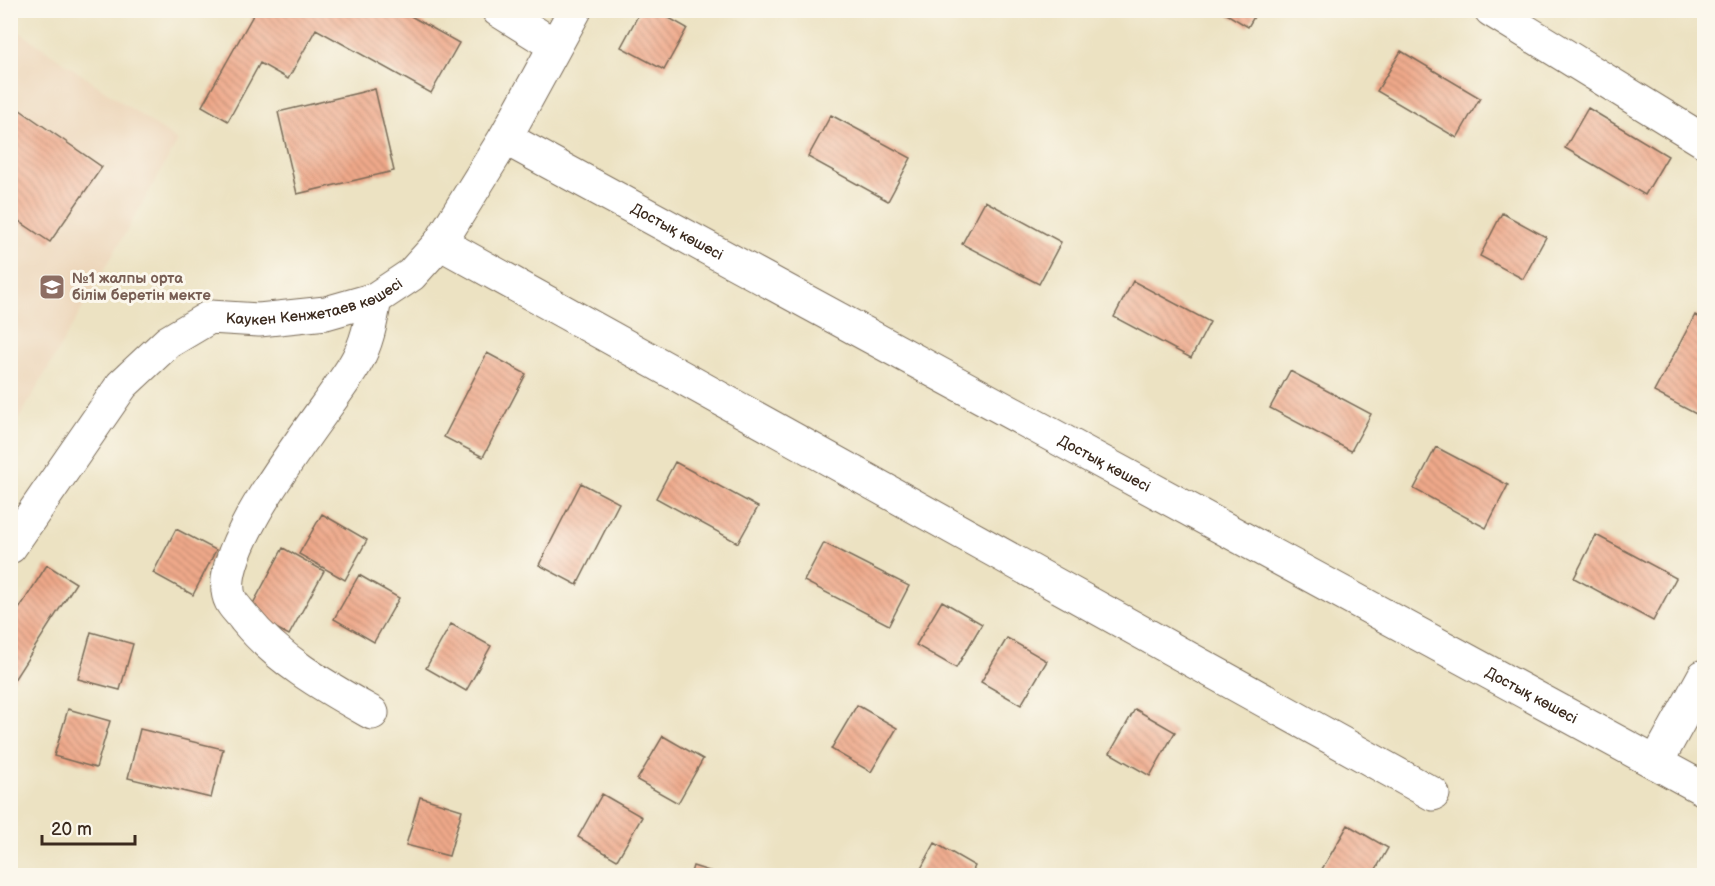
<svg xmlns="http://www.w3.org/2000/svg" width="1715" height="886" font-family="'Balsamiq Sans',sans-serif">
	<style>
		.built { fill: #edd7bb }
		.building { fill: url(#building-back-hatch) }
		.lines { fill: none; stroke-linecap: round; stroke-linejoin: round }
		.minor-casing { stroke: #796a57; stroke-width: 35 }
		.minor { stroke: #fff; stroke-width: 33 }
		.labels { text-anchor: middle; stroke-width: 6; stroke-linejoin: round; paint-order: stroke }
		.street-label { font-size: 15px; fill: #3b2a1e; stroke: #fbf7ec }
		.education-label { font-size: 15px; font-weight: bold; fill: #785e54; stroke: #fbf7ec; text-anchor: start }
	</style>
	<defs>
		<pattern id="building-back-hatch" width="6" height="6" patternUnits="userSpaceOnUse" patternTransform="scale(1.5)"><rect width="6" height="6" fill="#efa98a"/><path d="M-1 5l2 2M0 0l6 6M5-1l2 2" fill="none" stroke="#c38a70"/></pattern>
	</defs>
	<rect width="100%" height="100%" fill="#fbf7ec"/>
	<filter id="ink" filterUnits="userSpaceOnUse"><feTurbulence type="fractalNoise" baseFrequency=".0167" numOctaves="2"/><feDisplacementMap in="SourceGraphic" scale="12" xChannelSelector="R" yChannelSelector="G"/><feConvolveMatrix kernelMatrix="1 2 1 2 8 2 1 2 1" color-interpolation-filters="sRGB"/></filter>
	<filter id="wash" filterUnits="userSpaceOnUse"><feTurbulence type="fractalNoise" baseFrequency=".008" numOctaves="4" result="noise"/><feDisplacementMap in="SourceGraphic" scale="24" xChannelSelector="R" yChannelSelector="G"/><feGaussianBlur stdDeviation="1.35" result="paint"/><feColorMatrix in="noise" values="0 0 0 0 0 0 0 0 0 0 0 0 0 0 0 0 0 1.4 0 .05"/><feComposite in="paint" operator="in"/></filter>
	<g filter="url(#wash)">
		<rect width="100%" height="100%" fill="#ece2c2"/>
		<path class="built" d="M11 26 178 141 11 433Z"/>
		<g id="blocks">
			<path class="building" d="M256 10H400L459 43 431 93 316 29 288 79 260 63 228 121 202 106Z
				M641 10H655L687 28 664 70 621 47Z
				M1220 10H1258L1248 27Z
				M1401 51 1480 98 1457 138 1377 91Z
				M375 89 394 171 297 194 278 112Z
				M10 103 102 167 50 242 10 215Z
				M1588 108 1668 156 1645 195 1565 148Z
				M831 115 911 158 888 201 808 157Z
				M985 201 1061 242 1039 284 962 244Z
				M1502 213 1546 237 1523 279 1480 256Z
				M1133 281 1210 322 1191 358 1114 317Z
				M1695 315 1704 320V403L1698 415 1654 392Z
				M487 353 526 374 483 457 444 437Z
				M1290 371 1371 414 1351 451 1270 408Z
				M1436 447 1508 485 1486 528 1414 489Z
				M675 462 758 507 738 543 656 498Z
				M581 483 619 503 577 585 539 565Z
				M322 514 367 540 345 580 299 554Z
				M176 529 216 550 193 595 153 573Z
				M1596 535 1676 578 1653 621 1574 578Z
				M824 543 909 586 889 625 804 581Z
				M283 548 324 571 289 635 248 613Z
				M47 565 76 583 14 680 10 677V623Z
				M359 575 399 598 374 642 334 619Z
				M942 601 982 624 956 668 916 645Z
				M451 624 491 646 466 691 426 668Z
				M91 632 133 644 120 690 78 679Z
				M1007 638 1047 661 1021 705 981 682Z
				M857 705 897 728 871 772 831 749Z
				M68 709 110 721 96 768 54 756Z
				M1135 709 1175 732 1150 776 1110 753Z
				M140 729 223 749 211 798 128 778Z
				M663 736 703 759 678 803 637 780Z
				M602 794 642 817 617 860 578 837Z
				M420 797 462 810 449 856 406 845Z
				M1348 825 1388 848 1372 876H1334L1322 869Z
				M935 843 975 866 970 876H917Z
				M693 866 722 875V876H690Z"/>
		</g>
	</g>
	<g filter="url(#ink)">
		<use href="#blocks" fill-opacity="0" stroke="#796a57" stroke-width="1.5"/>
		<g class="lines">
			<g class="minor-casing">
				<g id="minor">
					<path d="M498 10 554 45"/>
					<path d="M1491 10 1704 141"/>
					<path id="s1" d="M505 138 1704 789"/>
					<path d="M440 243 1433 794"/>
					<path id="s2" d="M10 547 122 385 168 342 210 317 259 320 326 313 375 299 411 275 440 243 505 138 575 10"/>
					<path d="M372 713C326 687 279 661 245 619 241 613 234 607 231 601 206 552 329 409 355 364 367 344 371 322 375 299"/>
					<path d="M1656 763 1704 676"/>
				</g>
			</g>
			<use href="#minor" class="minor"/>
		</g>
	</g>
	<defs>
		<g id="school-square" transform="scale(1.35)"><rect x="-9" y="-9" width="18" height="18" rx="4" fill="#8d6e63" stroke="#fbf7ec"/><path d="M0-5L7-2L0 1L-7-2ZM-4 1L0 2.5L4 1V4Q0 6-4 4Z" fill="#fff"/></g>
	</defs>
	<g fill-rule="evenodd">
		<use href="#school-square" x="52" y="287"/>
	</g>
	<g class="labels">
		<g class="street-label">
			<text dy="5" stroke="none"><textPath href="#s1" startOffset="196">Достық көшесі</textPath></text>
			<text dy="5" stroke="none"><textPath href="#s2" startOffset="416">Каукен Кенжетаев көшесі</textPath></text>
			<text dy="5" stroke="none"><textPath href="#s1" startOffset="682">Достық көшесі</textPath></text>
			<text dy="5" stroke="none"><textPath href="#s1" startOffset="1168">Достық көшесі</textPath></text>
		</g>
		<g class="education-label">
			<text x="72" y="283">№1 жалпы орта<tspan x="72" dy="17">білім беретін мекте</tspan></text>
		</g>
	</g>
	<rect width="1715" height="886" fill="none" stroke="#fbf7ec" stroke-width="36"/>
	<path d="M42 835v9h93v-9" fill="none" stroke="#3b2a1e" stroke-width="3"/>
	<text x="51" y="835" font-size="18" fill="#3b2a1e" stroke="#fbf7ec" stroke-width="4.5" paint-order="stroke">20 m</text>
</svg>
